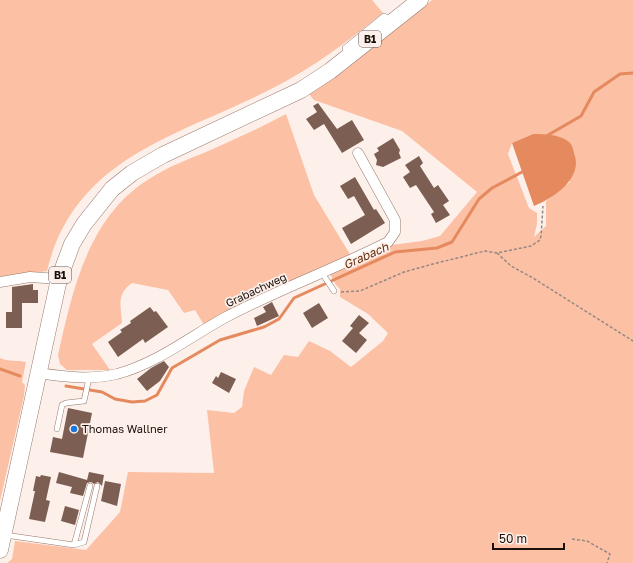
<svg xmlns="http://www.w3.org/2000/svg" width="633" height="563" font-family="'Golos Text',sans-serif">
	<style>
		.green { fill: #fcc0a5; fill-rule: evenodd }
		.water { fill: #e58a5e }
		.lines { fill: none; stroke-linecap: round; stroke-linejoin: round }
		.stream { stroke: #e58a5e; stroke-width: 3 }
		.building { fill: #7c5f52 }
		.service-casing { stroke: #96786b; stroke-width: 6 }
		.minor-casing { stroke: #96786b; stroke-width: 11 }
		.primary-casing { stroke: #96786b; stroke-width: 17 }
		.path { stroke: #948882; stroke-width: 1.5; stroke-dasharray: 3 2; stroke-linecap: butt }
		.service { stroke: #fff; stroke-width: 5 }
		.minor { stroke: #fff; stroke-width: 10 }
		.primary { stroke: #fff; stroke-width: 16 }
		.poi-dot { fill: #1876df; stroke: #fdf0ea; stroke-width: 1.5 }
		.labels { text-anchor: middle; stroke-width: 3.5; stroke-linejoin: round; paint-order: stroke }
		.shield { fill: #fdf0ea; stroke: #5f534e; stroke-width: 1 }
		.shield-label { font-size: 10px; font-weight: bold; fill: #1b100b }
		.street-label { font-size: 11px; fill: #1b100b; stroke: #fdf0ea }
		.poi-label { font-size: 11px; fill: #1b100b; stroke: #fdf0ea; text-anchor: start }
		.water-label { font-size: 12px; font-style: italic; fill: #682e0e; stroke: #fdf0ea }
	</style>
	<rect width="100%" height="100%" fill="#fdf0ea"/>
	<path class="green" d="M0 0H372L383 13C347 42 314 67 273 88 181 136 75 155 47 271L0 278Z
		M432 0H633V563H7L12 559 15 541 86 550 120 512 128 472 214 473 207 410 234 413 242 407 244 391 254 367 271 375 284 355 298 357 309 341 330 351 351 367 383 341 388 333 368 314 340 297V289L336 285 326 267 204 325 195 310 184 313 168 290 132 283C116 294 121 306 122 323L92 344 110 370H67L60 364 58 355C73 288 89 213 154 176 170 166 189 159 206 152 233 140 260 128 286 114L314 195 351 256 391 245 422 241 440 236 477 192 402 131 314 100 309 94 345 70ZM533 134 570 182 546 201V226L534 237 537 224V213L529 208 508 154 512 143Z
		M0 358C9 362 17 360 26 362L22 382 25 385 24 396 0 501Z"/>
	<path class="water" d="M533 134C545 134 559 134 569 142 572 144 573 149 574 153 584 178 554 198 534 206L512 143Z"/>
	<g class="lines">
		<path class="stream" d="M548 135 581 116 594 92 620 74 633 73
			M0 369 20 376
			M66 386 102 392 115 399 132 402 145 401 157 395 172 368 220 340 264 327 279 319 294 298 395 252 437 248 452 242 479 199 492 188 524 171"/>
	</g>
	<path class="building" d="M318 103 337 129 352 120 364 140 342 153 324 124 314 130 306 119 317 112 313 106Z
		M393 138 400 150 399 153 401 158 383 167 376 165 377 160 374 154 379 151 377 148Z
		M419 156 423 163 420 166 434 188 438 185 449 201 443 205 450 215 436 223 431 214 434 212 416 185 410 188 403 177 410 172 405 165Z
		M355 177 374 210 376 209 385 223 351 244 342 228 365 215 354 196 348 199 340 186Z
		M33 284V290H38V303H22V328H6V312H12V287Z
		M272 302 279 316 257 326 254 318 266 312 263 307Z
		M319 303 328 318 312 328 303 313Z
		M150 307 154 312 156 311 168 327 145 343 143 339 118 357 108 342 122 332 120 330 131 323 130 321Z
		M359 315 369 323 359 333 367 340 356 353 342 341 353 328 350 326Z
		M164 361 169 367 160 381 147 391 137 379 151 368Z
		M221 372 236 379 229 393 212 383 216 376 218 378Z
		M68 408 92 413 83 458 50 452 53 437 62 439Z
		M59 472 87 480 89 472 104 475 102 486 98 482 94 484 91 482 87 483 83 496 70 493 72 487 56 483Z
		M41 475 51 477 46 500 50 501 45 522 29 519 35 491H33L36 476 40 477Z
		M105 481 121 484 117 506 101 501Z
		M65 506 79 510 75 525 61 521Z"/>
	<g class="lines">
		<g class="service-casing">
			<path id="service" d="M346 55 345 48 384 16 391 20
				M322 273 334 291
				M57 429 62 405 66 403 84 401 89 378
				M5 535 74 545 90 486
				M74 545 84 542 97 486"/>
		</g>
		<g class="minor-casing">
			<path id="minor" d="M0 282 30 277 59 279
				M39 373C65 377 90 380 117 374 156 364 191 336 226 317 279 289 335 269 388 242L395 232V220L358 153"/>
		</g>
		<g class="primary-casing">
			<path id="primary" d="M0 550 59 279 72 244 84 224 112 189 132 173 163 155 301 90 330 71 420 0"/>
		</g>
		<path class="path" d="M497 253 511 266 533 278 633 341
			M341 292 360 291 404 272 433 264 485 251 497 253 531 246 540 240 541 236 543 206
			M572 539 587 541 610 554 607 563"/>
		<use href="#service" class="service"/>
		<use href="#minor" class="minor"/>
		<use href="#primary" class="primary"/>
	</g>
	<circle class="poi-dot" cx="74" cy="429" r="4"/>
	<g class="labels">
		<g class="shield">
			<rect x="359" y="31" width="22" height="16" rx="3"/>
			<rect x="49" y="267" width="22" height="16" rx="3"/>
		</g>
		<g class="shield-label">
			<text x="370" y="43">B1</text>
			<text x="60" y="279">B1</text>
		</g>
		<g class="street-label">
			<text transform="translate(256 290) rotate(-25)" y="4">Grabachweg</text>
		</g>
		<g class="poi-label">
			<text x="82" y="433">Thomas Wallner</text>
		</g>
		<g class="water-label">
			<text transform="translate(366 256) rotate(-24)" y="4">Grabach</text>
		</g>
	</g>
	<path d="M493 543v6h71v-6" fill="none" stroke="#1b100b" stroke-width="2"/>
	<text x="499" y="543" font-size="12" fill="#1b100b" stroke="#fdf0ea" stroke-width="3" paint-order="stroke">50 m</text>
</svg>
